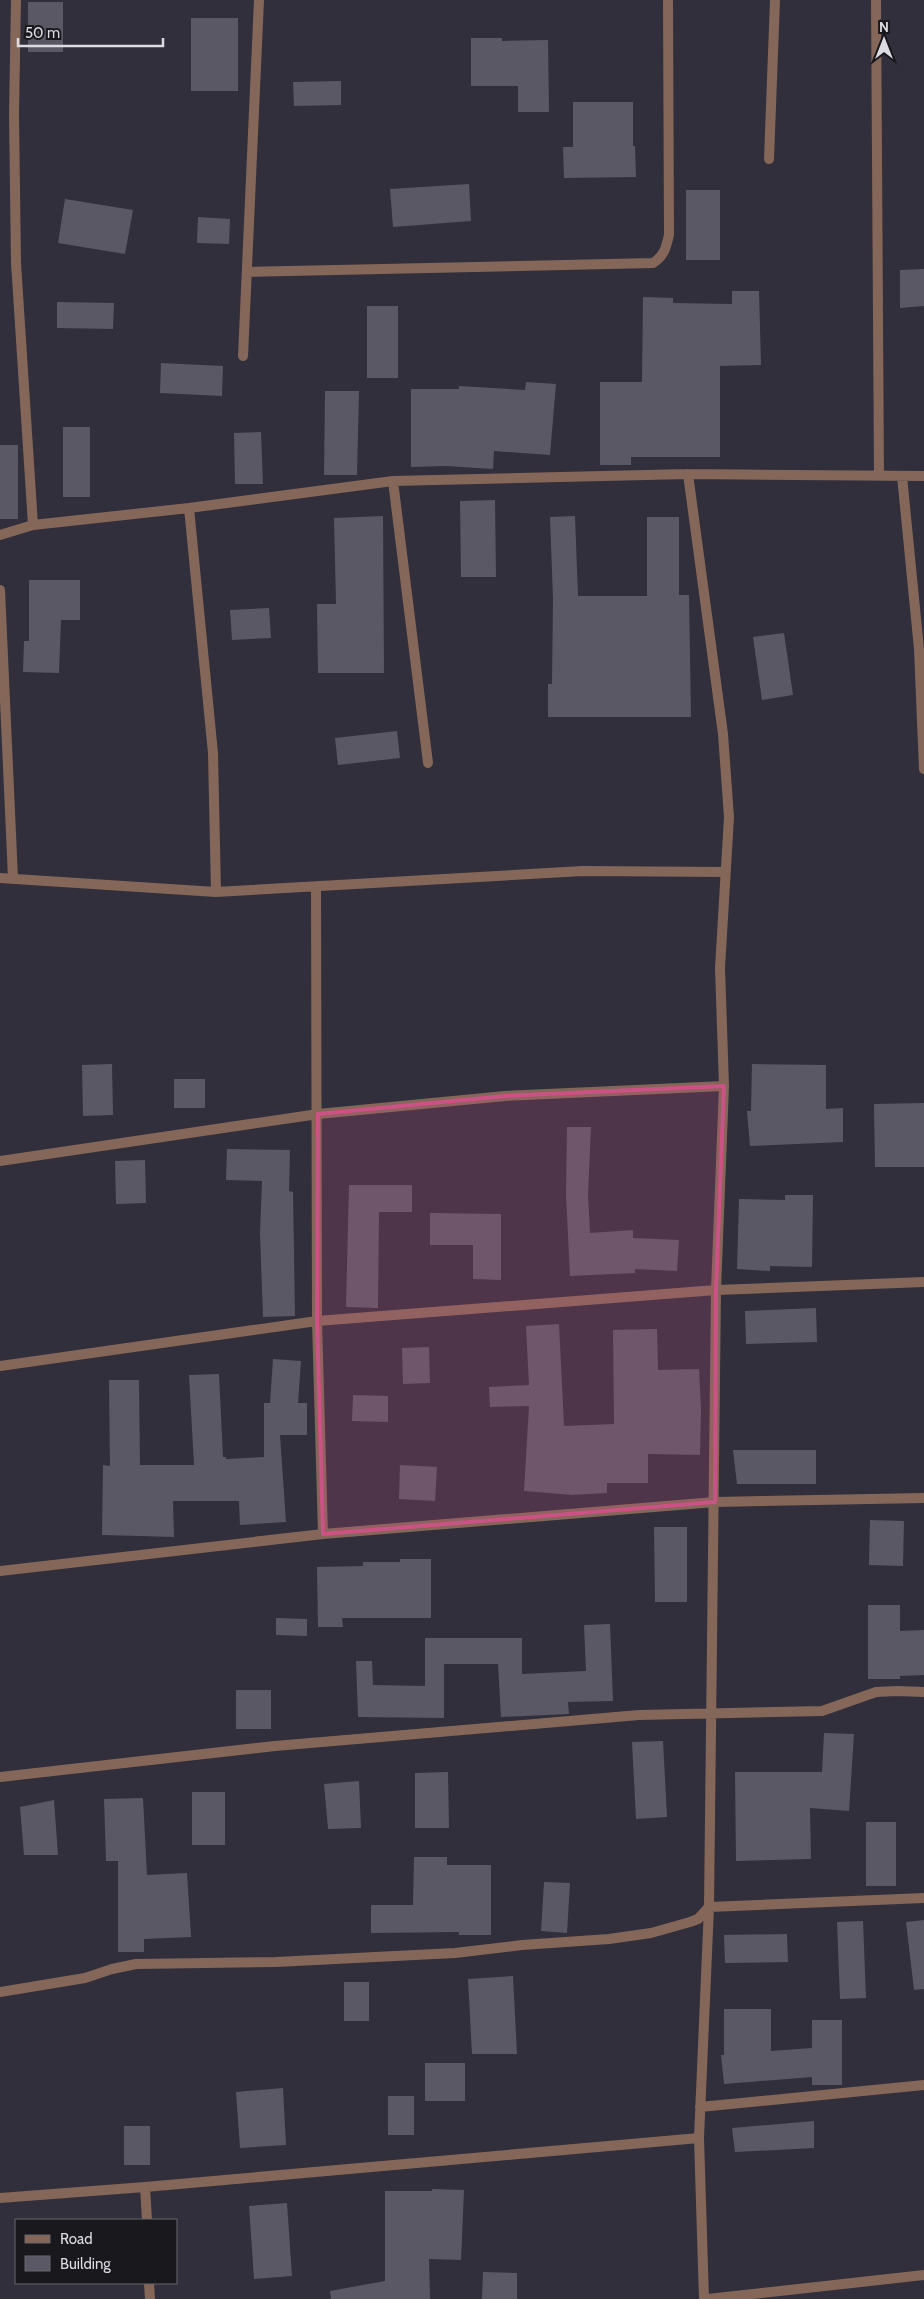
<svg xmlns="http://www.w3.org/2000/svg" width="924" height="2299" font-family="Cabin,sans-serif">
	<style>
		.building { fill: #5a5865 }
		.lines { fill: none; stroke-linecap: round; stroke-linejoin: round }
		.service { stroke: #846758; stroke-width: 10 }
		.minor { stroke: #846758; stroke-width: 10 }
		.marked { fill: #ca5284; fill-opacity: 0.2; stroke: #ca5284; stroke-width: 4; stroke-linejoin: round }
	</style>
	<rect width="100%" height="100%" fill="#312f3b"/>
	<path class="building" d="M28 2H63V52H28Z
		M191 18H238V91H191Z
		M471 38H502V41L548 40 549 112H518V86H471Z
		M341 81V105L294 106 293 82Z
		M573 102H633V146H635L636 177 564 178 563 147H573Z
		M469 184 471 221 393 227 390 189Z
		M686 190H720V260H686Z
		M65 199 133 210 125 254 58 243Z
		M198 217 230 219 229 244 197 243Z
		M924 269V306L900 308V270Z
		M732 291H759L761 365 720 366V457H631V465H600V382H642L643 297 673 298V303L732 304Z
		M57 302 114 303 113 329 57 328Z
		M367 306H398V378H367Z
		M161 363 223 366 222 396 160 393Z
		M526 382 556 384 550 455 494 451 493 469 446 466 411 467V389H459V386L525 390Z
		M325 391H359L357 475H324Z
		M63 427H90V497H63Z
		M261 432 263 484H235L234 433Z
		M0 445H18V519H0Z
		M495 500 496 577H461L460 501Z
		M383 516 384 673H318L317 604H336L334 518Z
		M575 516 578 596H647V517H679V595H689L691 717H548V684H552L553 599 550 517Z
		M29 580H80V620H61L59 673 23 672 24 641H29Z
		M269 608 271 638 232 640 230 610Z
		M784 633 793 695 762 700 753 637Z
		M397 731 400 758 338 765 335 738Z
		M112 1064 113 1115 83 1116 82 1065Z
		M752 1064 826 1065V1109L843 1108V1142L750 1146 747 1111H751Z
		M174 1079H205V1108H174Z
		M924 1103V1167H875L874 1104Z
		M567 1127H591L588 1195 590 1233 633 1230V1238L679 1240 677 1271 635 1269V1273L570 1276 566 1195Z
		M227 1149 290 1150 289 1191 293 1192 295 1316 263 1317 260 1233 262 1181 226 1180Z
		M145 1160 146 1203 116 1204 115 1161Z
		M349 1185H412V1212H379L378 1308 346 1307Z
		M785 1195H813L812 1267 770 1266V1271L737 1269 739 1199 785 1200Z
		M430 1213 501 1214V1280L473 1279V1245H430Z
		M816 1308 817 1342 746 1344 745 1311Z
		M559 1324 564 1426 614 1424 613 1330 657 1329 658 1370 699 1369 701 1410 700 1455 648 1454V1483H607V1493L572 1495 524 1491 529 1406 490 1407 489 1387 529 1385 526 1326Z
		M429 1347 430 1383 403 1384 402 1348Z
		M273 1359 301 1361 298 1403H307V1435H280L286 1522 240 1525 239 1501H173L174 1537 102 1535 103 1465 110 1466 109 1380H139L140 1465H194L189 1375 219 1374 223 1457H226V1459L264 1457V1403H270Z
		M353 1395 388 1396V1422L352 1421Z
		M733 1450H816V1484H737Z
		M400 1465 437 1467 435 1501 399 1499Z
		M870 1520 904 1521 903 1566 869 1565Z
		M654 1527H687V1602H655Z
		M400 1559H431V1618H342L343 1627H318L317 1567 363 1566V1562H400Z
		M868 1605H900V1631L924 1630V1675L900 1676V1679H868Z
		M276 1618 307 1619V1636L276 1635Z
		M610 1624 613 1701 568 1702 569 1714 501 1717 498 1664H444V1718L358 1717 356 1661H372L373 1685 425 1686V1638H522V1674L586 1671 584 1625Z
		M236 1690H271V1729H236Z
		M824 1733 854 1734 849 1811 810 1808 811 1859 736 1861 735 1772H822Z
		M663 1741 667 1817 636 1819 632 1742Z
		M448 1772 449 1828H415V1773Z
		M359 1781 361 1828 328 1829 324 1784Z
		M192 1792H225V1845H192Z
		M143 1798 147 1875 187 1873 191 1937 144 1939V1952H118V1861H106L104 1799Z
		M54 1800 58 1855H24L20 1807Z
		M866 1822H896V1886H866Z
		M414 1857H447V1865H491V1935H459V1932L371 1933V1905H413Z
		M544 1882 570 1883 567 1933 541 1931Z
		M924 1920V1989L914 1990 906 1922Z
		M863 1921 866 1998 840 1999 837 1922Z
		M787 1934 788 1962 725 1963 724 1935Z
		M513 1976 517 2054H472L468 1979Z
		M344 1982H369V2021H344Z
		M724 2009H771V2051L812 2048V2020H842V2085H812V2077L724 2084 721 2055H724Z
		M425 2063H465V2101H425Z
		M283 2088 286 2145 240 2148 236 2092Z
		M388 2096H414V2135H388Z
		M814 2121V2148L735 2152 732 2128Z
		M124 2126H150V2165H124Z
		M432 2189 464 2190 461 2260 429 2259 430 2299H331L330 2291 385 2281V2191H432Z
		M287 2203 292 2276 254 2279 249 2206Z
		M483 2272 517 2273V2299H482Z"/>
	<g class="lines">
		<path class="service" d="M769 159 775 0"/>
		<path class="minor" d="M16 0 14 114 16 263 33 525
			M876 0 879 475
			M247 272 653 263C664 256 666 248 669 235L668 0
			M243 356 259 0
			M688 474 723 734 729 817 720 968 724 1086 716 1290 709 1907 699 2138 704 2299
			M902 476 919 649 924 769
			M393 481 428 763
			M189 508 213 753 216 892
			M0 535 33 525 189 508 393 481 688 474 924 476
			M0 590 13 878
			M0 878 216 892 583 871 725 872
			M316 887 317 1321 323 1534
			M0 1161 318 1114 505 1096 724 1086
			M0 1366 317 1321 716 1290 924 1282
			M0 1571 323 1534 715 1502 924 1498
			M0 1777 275 1746 639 1715 822 1711 876 1692 897 1691 924 1692
			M0 1992 85 1978 112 1969 136 1964 276 1962 455 1953 522 1945 609 1939 651 1933 690 1922 698 1919 709 1907 924 1898
			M700 2107 924 2085
			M145 2187 147 2220
			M0 2198 145 2187 699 2138
			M149 2283 150 2299
			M708 2299 924 2275"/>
	</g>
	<path class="marked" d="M724 1086 716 1290 715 1502 323 1534 317 1321 318 1114 505 1096Z"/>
	<rect x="15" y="2219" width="162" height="65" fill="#19181d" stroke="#67666c"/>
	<rect x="25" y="2235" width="25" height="8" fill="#846758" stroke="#67666c"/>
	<text x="60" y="2244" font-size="15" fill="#dcdae2">Road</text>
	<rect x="25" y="2256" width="25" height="15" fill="#5a5865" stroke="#67666c"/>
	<text x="60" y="2269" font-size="15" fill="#dcdae2">Building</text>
	<g transform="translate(884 40)" stroke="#19181d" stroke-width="4" paint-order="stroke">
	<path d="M0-4L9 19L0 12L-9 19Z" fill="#dcdae2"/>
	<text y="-8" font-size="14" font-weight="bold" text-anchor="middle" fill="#dcdae2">N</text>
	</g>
	<path d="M18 38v8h145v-8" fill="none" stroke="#dcdae2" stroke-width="2.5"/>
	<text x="25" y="38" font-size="15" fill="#dcdae2" stroke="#19181d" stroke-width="4" paint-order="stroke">50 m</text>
</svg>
